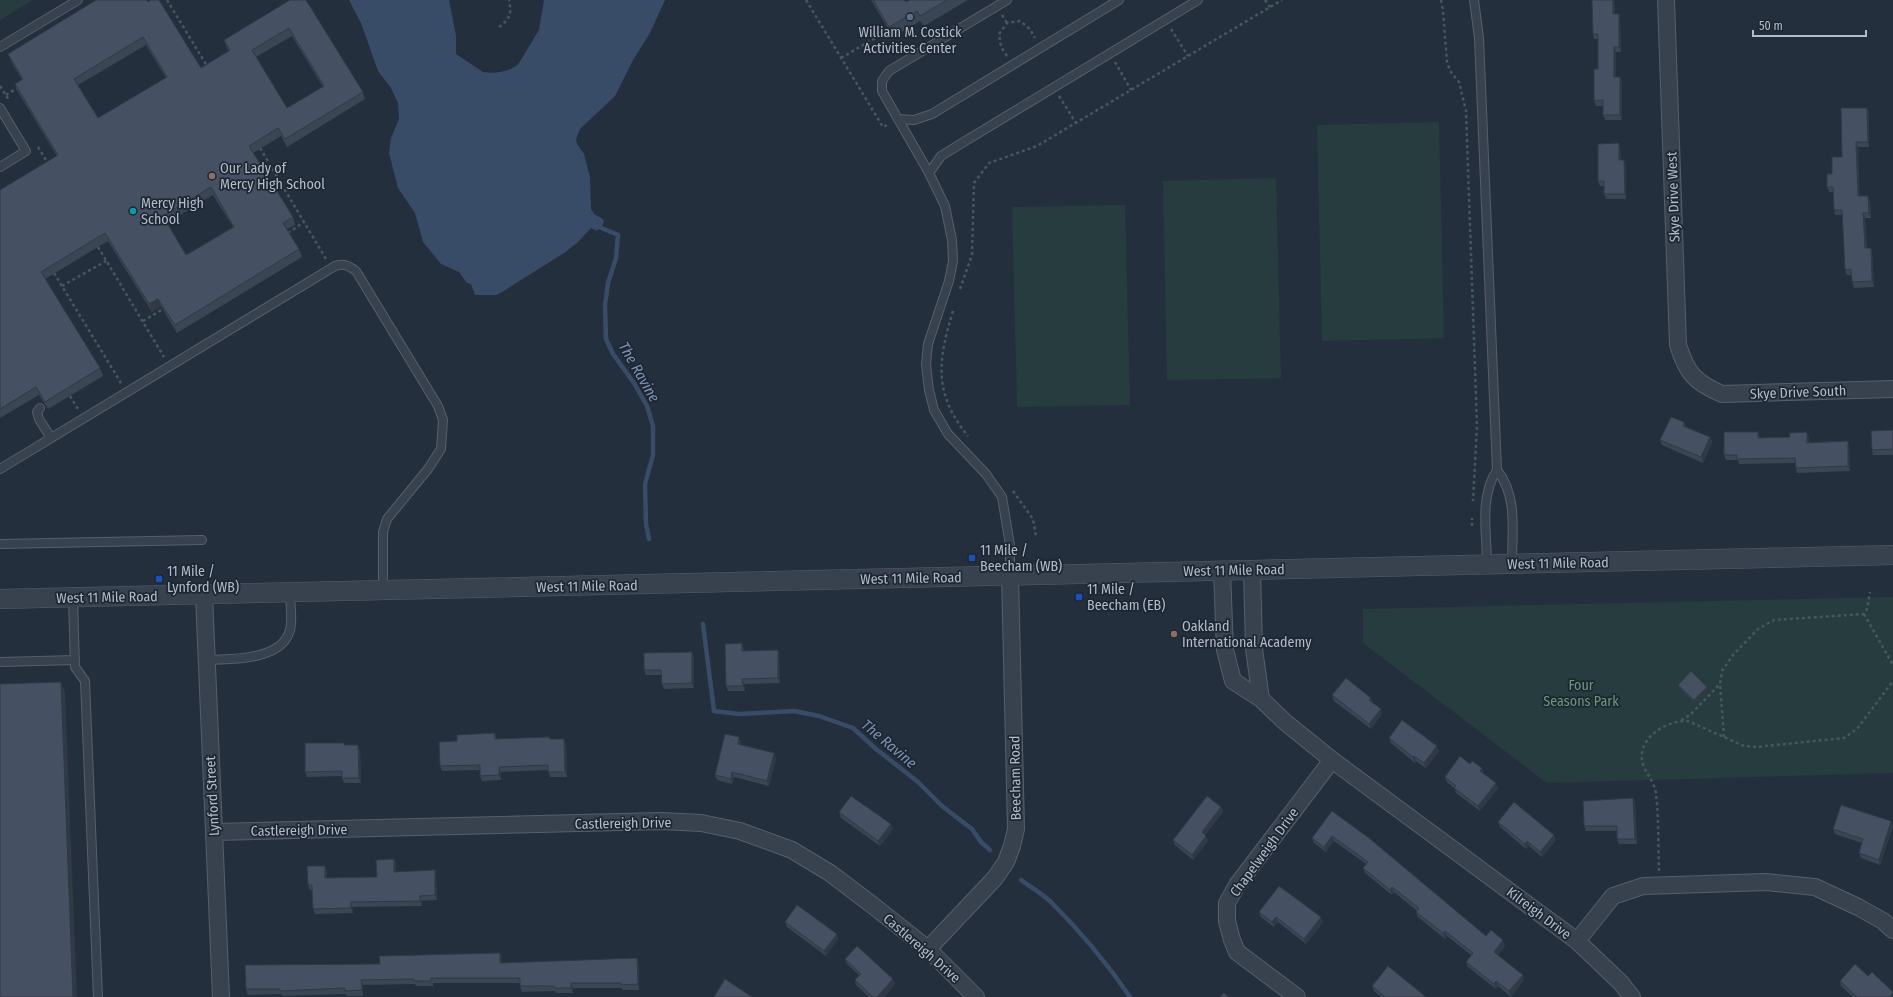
<svg xmlns="http://www.w3.org/2000/svg" width="1893" height="997" font-family="'Fira Sans Condensed',sans-serif">
	<style>
		.green { fill: #263c3f }
		.water { fill: #394c67 }
		.lines { fill: none; stroke-linecap: round; stroke-linejoin: round }
		.stream { stroke: #394c67; stroke-width: 4.5 }
		.service-casing { stroke: #565f6c; stroke-width: 10 }
		.minor-casing { stroke: #565f6c; stroke-width: 18 }
		.tertiary-casing { stroke: #565f6c; stroke-width: 20 }
		.path { stroke: #44595c; stroke-width: 2.5; stroke-dasharray: 3 3; stroke-linecap: butt }
		.service { stroke: #38414e; stroke-width: 8 }
		.minor { stroke: #38414e; stroke-width: 16 }
		.tertiary { stroke: #38414e; stroke-width: 19 }
		.wall { fill: #3b4654; fill-rule: evenodd }
		.shaded-wall { fill: #303945 }
		.building { fill: #455162; stroke: #303945; fill-rule: evenodd }
		.service-dot { fill: #5c6f8a; stroke: #1d2633; stroke-width: 1.5 }
		.education-dot { fill: #8d6e63; stroke: #1d2633; stroke-width: 1.5 }
		.culture-dot { fill: #0f9aa8; stroke: #1d2633; stroke-width: 1.5 }
		.transit-dot { fill: #1a4fb4; stroke: #1d2633; stroke-width: 1.5 }
		.labels { text-anchor: middle; stroke-width: 3.5; stroke-linejoin: round; paint-order: stroke }
		.poi-label { font-size: 14px; fill: #b4bcc9; stroke: #1d2633; text-anchor: start }
		.street-label { font-size: 14px; fill: #b4bcc9; stroke: #1d2633 }
		.park-label { font-size: 14px; fill: #6b9a76; stroke: #1d2633 }
		.water-label { font-size: 15px; font-style: italic; fill: #7c92b1; stroke: #1d2633 }
	</style>
	<rect width="100%" height="100%" fill="#242f3e"/>
	<path class="green" d="M0 0H33L0 20Z
		M1439 122 1444 338 1322 341 1317 125Z
		M1276 178 1281 378 1167 380 1163 181Z
		M1125 205 1130 405 1017 407 1012 207Z
		M1893 597V773L1547 783 1363 643V609Z"/>
	<path class="water" d="M349 0H449L456 36V54L483 72C495 74 511 72 519 63L539 30 544 0H665L650 33 633 60 615 96 580 129 576 139 577 144 584 154 590 177 591 209 594 214 603 219 604 222 600 230 598 229 597 231 591 228 577 243 564 253 502 292 496 295H475L471 284 467 283 459 272 441 264 423 242 415 213 398 188 389 153 391 138 399 119 398 103 391 88 378 71 361 23Z"/>
	<g class="lines">
		<path class="stream" d="M597 226 618 235 616 258 608 283 605 305 606 339 613 354 634 383 647 406 653 426V455L645 484 646 524 649 539
			M703 624 714 711 739 714 794 711 819 716 853 728 876 749 918 782 942 806 972 829 981 842 990 850
			M1021 880C1031 887 1041 893 1050 901 1079 930 1107 963 1130 997"/>
		<g class="service-casing">
			<path id="service" d="M1474 0 1479 38 1497 470C1479 497 1487 534 1487 564
				M0 47 78 0
				M0 108 26 151 0 167
				M898 119 914 120 932 114 1119 0
				M929 173 882 91V81L889 71 1007 0
				M40 408 37 412 39 419 51 438
				M0 469 335 266C344 263 349 266 356 271L438 406 443 420 441 449 428 469 387 519 383 532V590
				M1497 470C1518 496 1512 532 1512 564
				M0 544 202 540
				M1010 576V545L1002 497 986 474 948 434 934 410 929 390 926 365 928 344 949 281 953 261 952 240 945 206 929 173 941 156 962 143 1198 0
				M73 598 75 667 85 681 98 997
				M206 660C231 659 282 661 290 630 293 619 290 604 290 593
				M0 662 75 660"/>
		</g>
		<g class="minor-casing">
			<path id="minor" d="M1666 0 1678 345C1687 373 1694 382 1722 394L1893 389
				M1252 570 1254 649 1261 699
				M1222 571 1225 650 1233 681 1261 699 1285 722 1332 760 1577 941 1621 983 1632 997
				M204 595 221 997
				M214 832 661 821 701 823 740 831 792 850 830 873 871 904 928 949 976 997
				M1577 941 1613 896 1643 886 1766 882 1815 887 1858 907 1883 921 1893 930
				M928 949 995 878 1006 862 1012 846 1016 829 1010 576
				M1297 997 1237 952 1232 940 1227 921V903L1237 885 1332 760"/>
		</g>
		<g class="tertiary-casing">
			<path id="tertiary" d="M0 599 1893 555"/>
		</g>
		<path class="path" d="M167 0 207 66
			M806 0 883 127 889 124
			M1265 0 1270 7
			M1441 0 1443 11 1447 62 1450 71 1459 82 1466 111 1477 426 1473 501
			M1002 15 1007 23
			M499 27C510 19 512 13 509 0
			M1171 29 1188 56
			M1007 56 1001 47 999 34 1007 23 1020 21 1030 29 1035 38
			M841 58 889 30
			M1115 62 1131 90
			M0 86 9 100
			M6 95 19 87
			M1059 96 1076 123
			M38 147 49 165
			M260 148 326 259
			M288 233 304 222
			M98 247 164 357
			M54 273 121 383
			M62 286 106 261
			M960 289 972 255 974 183 989 163 1037 146 1282 0
			M953 311C938 360 933 393 968 436
			M143 321 163 309
			M70 396 78 409
			M1013 491 1033 519 1036 536
			M1472 526V518
			M1864 614 1893 665
			M1681 720 1690 715 1719 685
			M1724 737 1720 684 1722 671 1733 655 1758 629 1774 620 1864 614 1867 609 1870 592
			M1659 871C1658 846 1659 819 1656 794 1655 781 1644 773 1642 760 1639 736 1668 720 1688 721L1744 746 1756 747 1844 738 1857 729 1893 681"/>
		<use href="#service" class="service"/>
		<use href="#minor" class="minor"/>
		<use href="#tertiary" class="tertiary"/>
	</g>
	<path class="wall" d="M96 0 201 68 229 51 227 48 224 40 290 0 363 92 365 99 287 147 281 136 253 153 293 217 295 225 287 229 299 249 302 257 177 333 161 306 152 312 108 241 45 279 100 368 103 376 48 409 39 395 0 418V190L57 156 18 92 15 84 22 80 11 61 8 54ZM292 36 323 87 287 108 256 57ZM146 45 166 78 98 118 78 85ZM213 195 233 227 186 255 167 223Z
		M871 0H904L906 2 910 0H968L924 26 920 21 893 37Z
		M1615 2V14L1620 19 1621 52H1616V77L1622 82V120H1605L1603 115V106H1596L1594 101 1598 69V39H1594L1593 34Z
		M1867 108 1869 113V147H1858L1859 196 1870 201 1871 218H1865L1867 248H1871L1872 253 1874 287 1854 288 1852 282V275H1847L1845 270 1842 215H1835L1834 210 1833 192H1829L1827 187 1832 174 1842 157Z
		M1620 148 1621 160 1626 165V199H1606L1604 194V186H1600L1598 181Z
		M1684 422 1686 427 1710 437 1712 442 1703 463 1662 445 1660 440Z
		M1893 430V455H1873L1872 450Z
		M1758 432 1760 438 1809 437V442L1848 441 1849 446 1850 471 1797 473 1795 463 1739 464 1738 460H1726L1724 455Z
		M742 643 744 649V651L778 650 779 655 780 683 744 684 745 691H728L726 686Z
		M694 657V688L664 689 662 684 661 675H646L644 670Z
		M1678 685 1708 690 1695 703 1679 687Z
		M1332 695 1373 703 1382 714 1371 729 1334 701Z
		M495 733 496 739H550L566 744 567 777H550L548 770 501 772V780L482 781 480 776V770L442 771 440 766 457 741Z
		M739 737 741 742V745L774 753 776 758 769 786 734 777 732 784 717 780 715 775Z
		M1389 738 1439 751 1426 768 1416 761 1415 763 1391 743Z
		M345 745 360 750 361 783H344L342 778V776L307 777 305 772Z
		M1484 773 1483 774 1498 788 1480 811 1456 793 1455 789 1447 782 1445 777Z
		M1633 798 1635 803 1637 844H1619L1617 839V831H1586L1584 826Z
		M1221 807 1223 812 1205 835 1208 841 1193 860 1175 845 1173 840Z
		M1332 811 1486 936 1505 946 1498 955 1524 980 1511 997 1498 986 1496 989 1468 967 1466 962 1471 955 1447 936 1445 939 1418 917 1416 912 1417 911 1394 892 1392 895 1365 873 1363 868 1366 864 1334 841 1326 852 1314 843 1312 838Z
		M839 812 893 829 880 846 841 818Z
		M1498 822 1556 840 1542 857 1529 846 1526 849 1500 827Z
		M1893 826 1880 865 1861 858 1859 853 1862 843 1835 834 1833 829Z
		M394 859 396 864V872L435 870 436 876 437 900 421 901 422 906 352 907 353 913 315 914 313 909 312 890H310L308 885 327 871V878L377 877Z
		M1259 912 1323 922 1306 944 1278 922 1274 927 1261 917Z
		M785 922 838 939 826 956 787 927Z
		M502 958V963H639V990H622V988H573V993H556L555 991 522 992 520 986V983H433V986H416L415 984 363 985V996H347L346 994 282 996 281 994 248 995 246 989 380 964Z
		M845 959 895 984 884 997H869L856 985 855 980 859 975 847 964Z
		M1868 976 1893 997H1853L1841 986 1840 981Z
		M1372 986 1426 997H1381L1374 991Z"/>
	<path class="shaded-wall" d="M1613 0H1614L1615 2V19L1613 14Z
		M1619 14 1620 19 1621 52 1619 47Z
		M1614 47 1616 52V82L1614 77Z
		M1620 77 1622 82V120L1620 115Z
		M1867 108 1869 113V147L1868 142Z
		M1856 142 1858 147 1860 201 1858 196Z
		M1619 143 1620 148 1621 166 1619 160Z
		M1624 160 1626 165V199L1625 194Z
		M1868 196 1870 201 1871 218 1869 213Z
		M1863 213 1865 218 1867 253 1865 248Z
		M1871 248 1872 253 1874 287 1872 281Z
		M158 299 161 306 152 312 149 304Z
		M1807 432 1809 437V448L1807 443Z
		M1710 437 1712 442 1703 463 1701 457Z
		M1848 441 1849 446 1850 471 1848 466Z
		M742 643 744 649V656L742 651Z
		M778 650 779 655 780 683 778 678Z
		M692 652 694 657V688L692 683Z
		M742 679 744 684 745 691 743 686Z
		M61 682 65 692 77 997H73Z
		M1707 687 1708 690 1695 703 1694 700Z
		M1371 698 1373 703 1371 706 1369 700Z
		M1381 709 1382 714 1371 729 1369 724Z
		M739 737 741 742 740 749 738 744Z
		M564 739 566 744 567 777 565 772Z
		M358 745 360 750 361 783 359 778Z
		M1437 746 1439 751 1426 768 1424 763Z
		M774 753 776 758 769 786 767 781Z
		M1414 756 1416 761 1415 763 1413 757Z
		M499 767 501 772V780L499 775Z
		M1482 768 1484 773 1482 776 1480 771Z
		M732 772 734 777 732 784 731 779Z
		M1496 783 1498 788 1480 811 1478 806Z
		M1633 798 1635 803 1637 844 1635 839Z
		M1221 807 1223 812 1203 837 1202 832Z
		M1891 821 1893 826 1880 865 1879 860Z
		M891 824 893 829 880 846 878 841Z
		M1554 835 1556 840 1542 857 1540 852Z
		M1206 836 1208 841 1193 860 1192 855Z
		M1332 836 1334 841 1326 852 1324 847Z
		M1527 841 1529 846 1526 849 1525 844Z
		M394 859 396 864V877L394 872Z
		M325 866 327 871V883L325 878Z
		M435 870 436 876 437 900 435 895Z
		M1392 887 1394 892 1392 895 1390 890Z
		M420 896 422 906 420 901Z
		M351 902 352 907 353 913 351 908Z
		M1276 917 1278 922 1274 927 1272 922Z
		M1321 917 1323 922 1306 944 1304 939Z
		M1445 931 1447 936 1445 939 1443 933Z
		M837 934 838 939 826 956 824 951Z
		M1503 940 1505 946 1496 957 1494 952Z
		M500 953 502 958V968L500 963Z
		M637 958 639 963V990L638 984Z
		M1523 975 1524 980 1511 997 1509 991Z
		M893 979 895 984 884 997H877Z
		M361 980 363 985V996L362 990Z
		M1496 981 1498 986 1496 989 1494 984Z
		M571 983 573 988V993L571 988Z"/>
	<path class="building" d="M96 0H147L148 2 151 0H159L201 68 230 50 224 40 290 0H306L363 92 285 139 278 128 249 146 293 217 283 223 299 249 175 325 158 299 149 304 105 233 41 272 100 368 45 402 36 387 0 409V190L58 155 15 84 23 79 8 54ZM289 28 324 86 287 108 252 50ZM143 37 167 77 98 118 74 79ZM211 187 234 227 186 255 163 216Z
		M873 0H904L906 2 910 0H947L920 16 917 11 889 27Z
		M1592 0H1613V14H1619V47H1614V77H1620V115H1603V100L1594 101V69H1598V34H1593Z
		M1841 108H1867L1868 142H1856L1858 196H1868L1869 213H1863L1865 248H1871L1872 281 1852 282 1851 269 1845 270 1842 210H1834L1833 187H1827V174H1832V157H1842Z
		M1619 143V160H1624L1625 194H1604V181H1598V144Z
		M1671 417 1684 422 1683 426 1710 437 1701 457 1660 440Z
		M1893 430V449L1872 450 1871 431Z
		M1724 432H1758V438L1790 437 1789 433 1807 432V443L1848 441V466L1796 468 1795 458 1737 459V455H1724Z
		M742 643V651L778 650V678L742 679 743 686H726L725 644Z
		M692 652V683L662 684 661 670H644V653Z
		M1691 671 1707 687 1694 700 1678 685Z
		M1346 678 1371 698 1369 700 1381 709 1369 724 1332 695Z
		M61 682 73 997H0V684Z
		M1402 720 1437 746 1424 763 1414 756 1413 757 1389 738Z
		M495 733V739L549 737 550 739H564L565 772H548V765L499 767V775L480 776V765L440 766 439 742 457 741V735Z
		M725 734 739 737 738 744 774 753 767 781 732 772 731 779 715 775Z
		M305 743H344V745H358L359 778H342V771L305 772Z
		M1460 756 1470 764 1472 761 1482 768 1480 771 1496 783 1478 806 1454 788 1456 786 1445 777Z
		M851 796 891 824 878 841 839 812Z
		M1207 796 1221 807 1202 832 1206 836 1192 855 1173 840Z
		M1633 798 1635 839H1617V826H1584L1583 801Z
		M1514 802 1554 835 1540 852 1527 841 1525 844 1498 822Z
		M1841 805 1891 821 1879 860 1859 853 1863 839 1833 829Z
		M1332 811 1369 838 1486 936 1491 930 1503 940 1494 952 1523 975 1509 991 1496 981 1494 984 1466 962 1473 953 1445 931 1443 933 1416 912 1419 908 1392 887 1390 890 1363 868 1368 862 1332 836 1324 847 1312 838Z
		M394 859V872L435 870V895L420 896V901L351 902V908L313 909 312 885H308L307 866H325V878L377 877 376 860Z
		M1279 886 1321 917 1304 939 1276 917 1272 922 1259 912Z
		M797 905 837 934 824 951 785 922Z
		M857 946 893 979 877 997H873L855 980 861 974 845 959Z
		M500 953V963L637 958 638 984 621 985V983H571V988H554V986H520V978H431V981H414V979L361 980 362 990 345 991V988L280 991V989H246L245 965 380 964 379 956Z
		M1855 964 1868 976 1872 972 1893 992V993L1890 997H1857L1840 981Z
		M1388 966 1426 997H1385L1372 986Z
		M725 979 752 997H714Z
		M1224 993 1229 997H1220Z"/>
	<circle class="service-dot" cx="910" cy="17" r="4"/>
	<g class="education-dot">
		<circle cx="212" cy="176" r="4"/>
		<circle cx="1174" cy="634" r="4"/>
	</g>
	<circle class="culture-dot" cx="133" cy="211" r="4"/>
	<g class="transit-dot">
		<rect x="968" y="554" width="8" height="8" rx="2"/>
		<rect x="155" y="575" width="8" height="8" rx="2"/>
		<rect x="1075" y="593" width="8" height="8" rx="2"/>
	</g>
	<g class="labels">
		<g class="poi-label">
			<text x="910" y="37" text-anchor="middle">William M. Costick<tspan x="910" dy="16">Activities Center</tspan></text>
			<text x="220" y="173">Our Lady of<tspan x="220" dy="16">Mercy High School</tspan></text>
			<text x="141" y="208">Mercy High<tspan x="141" dy="16">School</tspan></text>
			<text x="980" y="555">11 Mile /<tspan x="980" dy="16">Beecham (WB)</tspan></text>
			<text x="167" y="576">11 Mile /<tspan x="167" dy="16">Lynford (WB)</tspan></text>
			<text x="1087" y="594">11 Mile /<tspan x="1087" dy="16">Beecham (EB)</tspan></text>
			<text x="1182" y="631">Oakland<tspan x="1182" dy="16">International Academy</tspan></text>
		</g>
		<g class="street-label">
			<text transform="translate(1673 197) rotate(-92)" y="5">Skye Drive West</text>
			<text transform="translate(1798 392) rotate(-2)" y="5">Skye Drive South</text>
			<text transform="translate(1558 563) rotate(-1)" y="5">West 11 Mile Road</text>
			<text transform="translate(1234 570) rotate(-1)" y="5">West 11 Mile Road</text>
			<text transform="translate(911 578) rotate(-1)" y="5">West 11 Mile Road</text>
			<text transform="translate(587 586) rotate(-1)" y="5">West 11 Mile Road</text>
			<text transform="translate(107 597) rotate(-1)" y="5">West 11 Mile Road</text>
			<text transform="translate(1015 778) rotate(-91)" y="5">Beecham Road</text>
			<text transform="translate(212 796) rotate(-93)" y="5">Lynford Street</text>
			<text transform="translate(623 823) rotate(-1)" y="5">Castlereigh Drive</text>
			<text transform="translate(299 830) rotate(-1)" y="5">Castlereigh Drive</text>
			<text transform="translate(1264 852) rotate(-54)" y="5">Chapelweigh Drive</text>
			<text transform="translate(1539 913) rotate(37)" y="5">Kilreigh Drive</text>
			<text transform="translate(922 948) rotate(41)" y="5">Castlereigh Drive</text>
		</g>
		<g class="park-label">
			<text x="1581" y="690">Four<tspan x="1581" dy="16">Seasons Park</tspan></text>
		</g>
		<g class="water-label">
			<text transform="translate(639 372) rotate(60)" y="5">The Ravine</text>
			<text transform="translate(889 744) rotate(40)" y="5">The Ravine</text>
		</g>
	</g>
	<path d="M1753 30v6h113v-6" fill="none" stroke="#b4bcc9" stroke-width="2"/>
	<text x="1759" y="30" font-size="12" fill="#b4bcc9" stroke="#1d2633" stroke-width="3" paint-order="stroke">50 m</text>
</svg>
